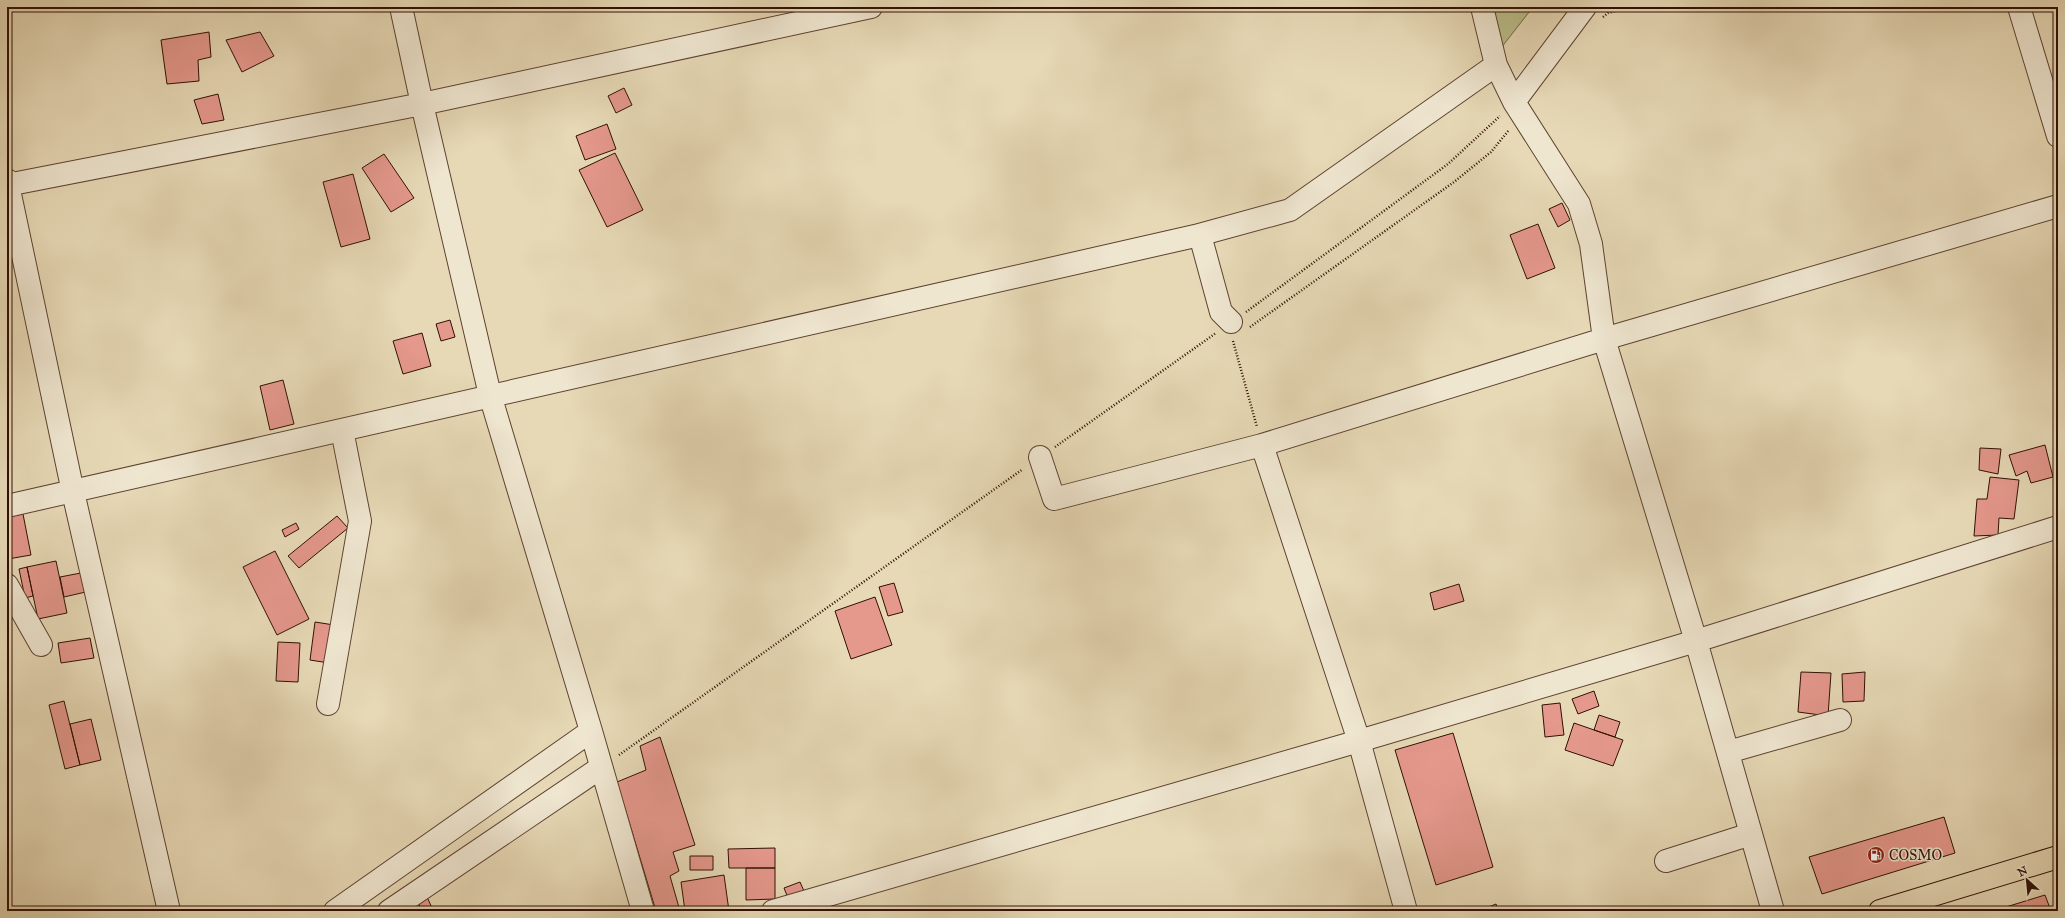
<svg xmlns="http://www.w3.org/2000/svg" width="2065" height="918" font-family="'IM FELL Great Primer',serif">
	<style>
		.green { fill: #babe8a; stroke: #756747 }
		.building { fill: #e5988c; stroke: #301004 }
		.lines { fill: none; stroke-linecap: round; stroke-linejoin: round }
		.minor-casing { stroke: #5e4230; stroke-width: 24 }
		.major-casing { stroke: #301004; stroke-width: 24 }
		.path { stroke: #301004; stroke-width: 2.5; stroke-dasharray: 1 2; stroke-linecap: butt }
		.minor { stroke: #efe6d0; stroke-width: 22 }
		.major { stroke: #e7d9b6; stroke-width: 22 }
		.labels { text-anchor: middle; stroke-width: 3; stroke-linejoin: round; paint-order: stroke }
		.poi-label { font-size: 14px; fill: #301004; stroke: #efe6d0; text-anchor: start }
	</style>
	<rect width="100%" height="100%" fill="#e7d9b6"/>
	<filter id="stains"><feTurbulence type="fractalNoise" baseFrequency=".005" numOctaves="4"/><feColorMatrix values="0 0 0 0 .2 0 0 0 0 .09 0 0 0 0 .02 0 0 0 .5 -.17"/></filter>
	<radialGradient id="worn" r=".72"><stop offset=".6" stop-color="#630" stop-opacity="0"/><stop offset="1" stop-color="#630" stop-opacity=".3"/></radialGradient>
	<path class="green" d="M1493 7H1533L1501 48Z"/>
	<path class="building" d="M209 32 211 57 198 60 199 81 167 84 161 40Z
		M260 32 274 56 242 72 226 40Z
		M624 88 632 105 616 113 608 96Z
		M218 94 224 120 202 124 194 100Z
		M607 124 616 149 585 160 576 136Z
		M615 153 643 210 607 227 579 170Z
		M384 154 414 198 391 212 362 168Z
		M353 174 370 239 341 247 323 182Z
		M1562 203 1570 220 1558 227 1549 209Z
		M1538 224 1555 268 1527 279 1510 235Z
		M450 320 455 337 441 341 436 324Z
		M422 333 431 366 403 374 393 341Z
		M283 380 294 424 270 430 260 386Z
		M2045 445 2053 477 2031 483 2027 471 2016 476 2009 455Z
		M1980 448 2001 449 1998 474 1979 470Z
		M1990 477 2019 480 2014 519 1999 518 1998 535 1974 536 1977 499H1987Z
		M23 514 31 555 8 559 7 517Z
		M337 516 348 528 299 568 288 556Z
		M296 523 299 529 285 537 282 530Z
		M275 551 309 619 277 635 243 567Z
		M56 561 67 613 38 619 27 567Z
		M27 567 33 596 25 598 19 569Z
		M86 572 90 591 64 597 60 577Z
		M894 583 903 612 888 616 879 587Z
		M1459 584 1464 601 1434 610 1430 593Z
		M875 597 892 645 851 659 835 611Z
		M315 622 334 625 329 663 310 660Z
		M90 638 94 658 61 663 58 643Z
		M278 642 300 643 298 682 276 681Z
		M1801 672 1831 673 1828 716 1798 712Z
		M1865 672 1864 701 1843 702 1842 674Z
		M1594 691 1599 706 1578 714 1572 699Z
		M64 701 80 765 65 769 49 705Z
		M1560 703 1564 735 1545 737 1542 705Z
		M1599 715 1620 722 1615 737 1594 730Z
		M91 719 101 760 80 765 70 724Z
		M1574 723 1623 740 1613 766 1565 750Z
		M1453 733 1493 867 1436 885 1395 750Z
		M660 737 695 845 673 852 679 871 670 876 680 911H656L617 782 646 770 640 746Z
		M1944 817 1955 853 1822 894 1809 857Z
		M775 848V868H729L728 849Z
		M690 856H713V870H690Z
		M746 868H775V899L746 900Z
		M724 875 729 911H685L681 882Z
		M800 882 804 891 788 898 784 888Z
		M2045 895 2051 911H2007L2006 907Z
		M427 897 433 910 422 911 418 902Z
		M1496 904 1499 911H1479Z
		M1998 907 1999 911H1985Z"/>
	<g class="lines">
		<g class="minor-casing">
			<path id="minor" d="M401 7 422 104 490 395 591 731 643 911
				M2019 7 2058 136
				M1514 102 1585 7
				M7 180 73 492 169 911
				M7 185 422 104 871 7
				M1200 235 1221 312 1231 322
				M1262 445 1359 741 1406 911
				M1040 457 1054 499 1262 445 1604 339 2058 206
				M7 506 1195 236 1290 210 1496 65
				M7 585 41 645
				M328 704 360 521 342 430
				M1728 752 1840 720
				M1666 861 1751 834
				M335 911 591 731
				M389 911 600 768
				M773 911 1359 741 1696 641 1604 339 1591 244 1579 204 1514 102 1496 65 1482 7
				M1773 911 1696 641 2058 527"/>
		</g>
		<g class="major-casing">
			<path id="major" d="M1880 911 2058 857"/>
		</g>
		<path class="path" d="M1603 17 1608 13 1629 7
			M1246 312 1448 164 1500 116
			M1250 327 1454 182 1491 152 1509 130
			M1233 341 1257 427
			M1055 447 1216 333
			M619 755 1023 469"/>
		<use href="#minor" class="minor"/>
		<use href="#major" class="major"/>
	</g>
	<defs>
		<g id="fuel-disc" transform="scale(0.9)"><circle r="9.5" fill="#8f2418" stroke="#efe6d0"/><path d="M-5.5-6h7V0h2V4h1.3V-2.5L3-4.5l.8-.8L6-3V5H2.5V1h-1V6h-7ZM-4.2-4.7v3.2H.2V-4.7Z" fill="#fff"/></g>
	</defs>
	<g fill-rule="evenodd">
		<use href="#fuel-disc" x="1876" y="855"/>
	</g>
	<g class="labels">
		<g class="poi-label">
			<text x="1889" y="860">COSMO</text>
		</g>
	</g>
	<rect width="2065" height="918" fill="none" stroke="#e7d9b6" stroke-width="24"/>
	<rect x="8" y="8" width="2049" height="902" fill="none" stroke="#301004" stroke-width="2"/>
	<rect x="12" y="12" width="2041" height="894" fill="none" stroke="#301004"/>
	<g transform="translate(2027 880) rotate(333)" stroke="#efe6d0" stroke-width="3" paint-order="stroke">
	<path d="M0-3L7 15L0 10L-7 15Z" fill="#301004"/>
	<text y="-6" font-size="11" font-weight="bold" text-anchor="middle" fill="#301004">N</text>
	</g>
	<rect width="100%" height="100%" filter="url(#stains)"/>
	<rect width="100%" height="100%" fill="url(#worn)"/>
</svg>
